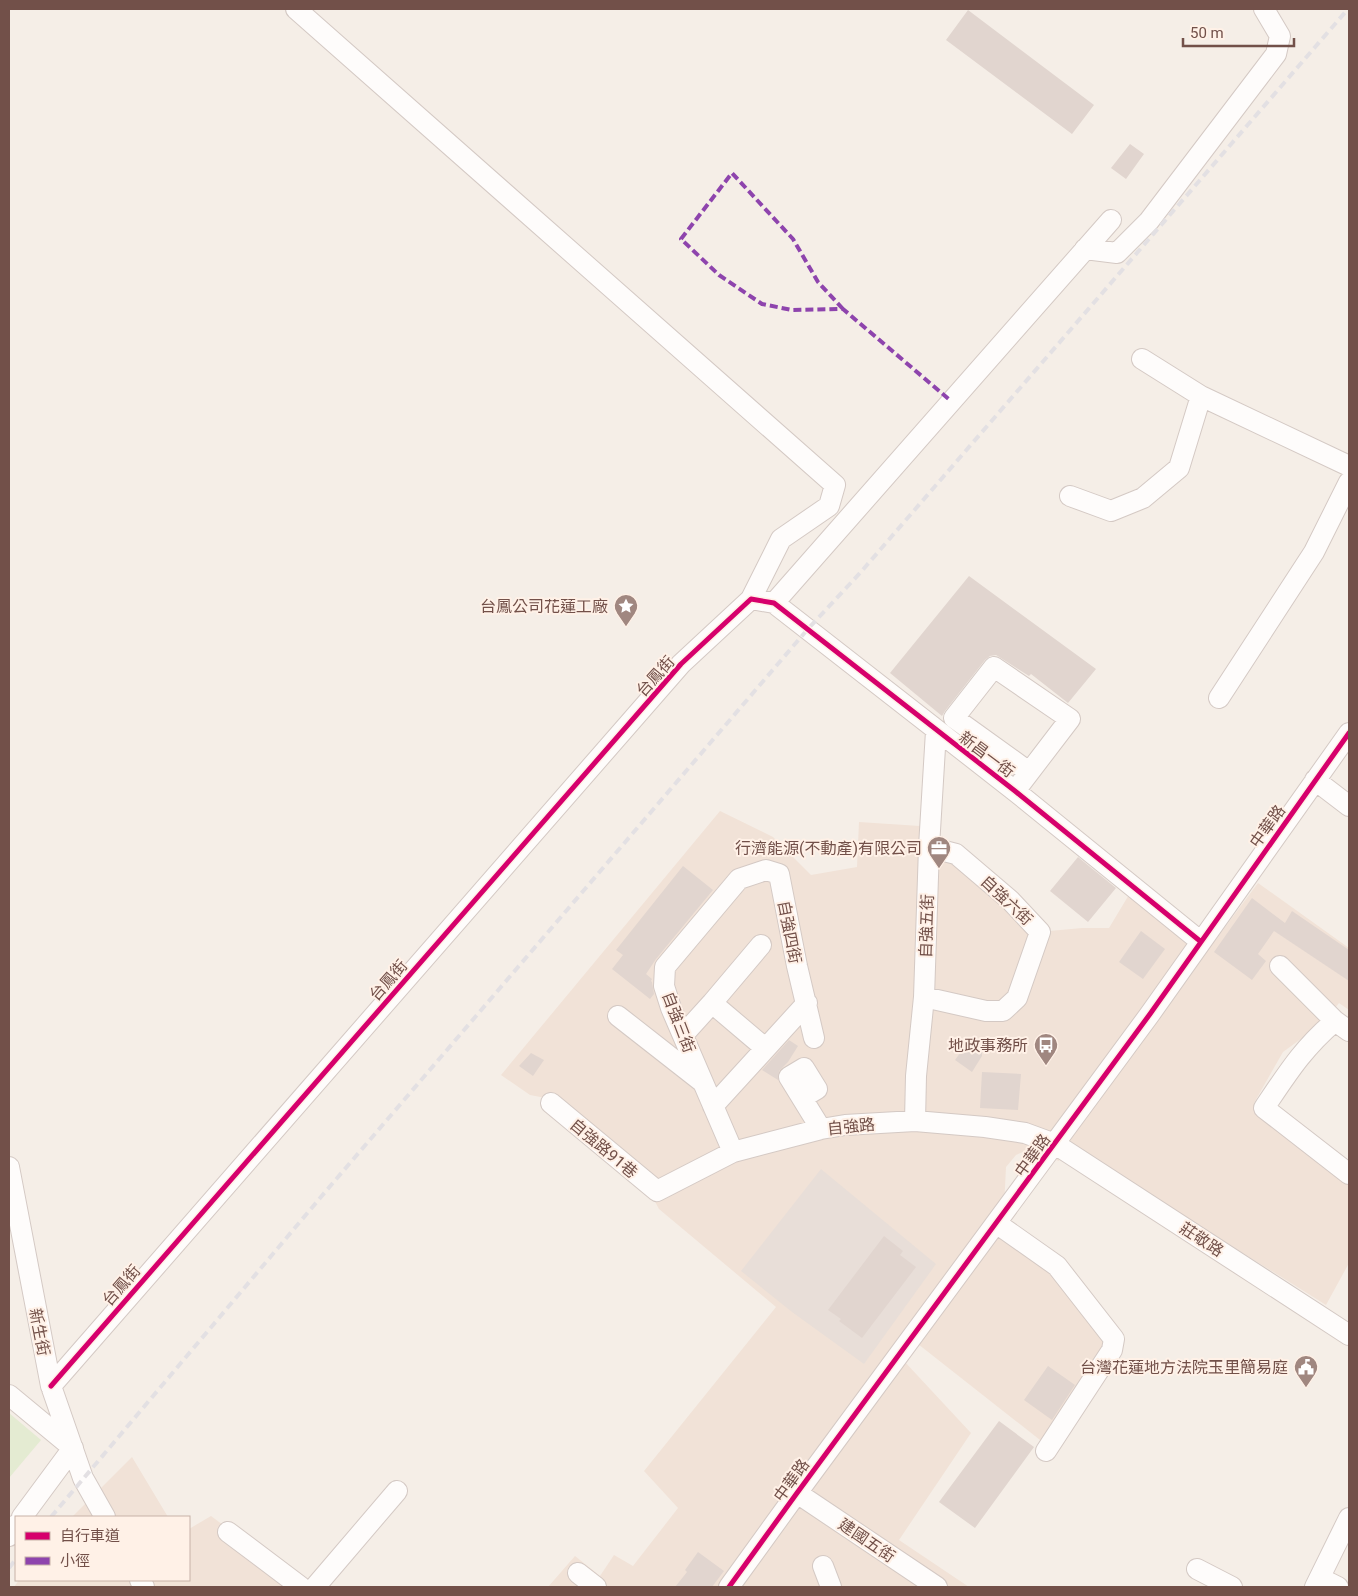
<svg xmlns="http://www.w3.org/2000/svg" width="1358" height="1596" font-family="Roboto,'Noto Sans TC',sans-serif">
	<style>
		.residential { fill: #f1e2d7 }
		.industrial { fill: #e8ded8 }
		.green { fill: #e4ebd2 }
		.building { fill: #e1d5cf }
		.lines { fill: none; stroke-linecap: round; stroke-linejoin: round }
		.minor-casing { stroke: #d4c9c4; stroke-width: 22 }
		.minor { stroke: #fefcfb; stroke-width: 20 }
		.rail { stroke: #e3e0e3; stroke-width: 4; stroke-dasharray: 8 5; stroke-linecap: butt }
		.quiet { stroke: #8e44ad; stroke-width: 4; stroke-dasharray: 8 4; stroke-linecap: butt }
		.cycleway-casing { stroke: #fff1e7; stroke-width: 8 }
		.cycleway { stroke: #d6006c; stroke-width: 5 }
		.labels { text-anchor: middle; stroke-width: 4; stroke-linejoin: round; paint-order: stroke }
		.poi-label { font-size: 16px; fill: #725049; stroke: #fff1e7; text-anchor: end }
		.street-label { font-size: 16px; fill: #725049; stroke: #fff1e7 }
	</style>
	<rect width="100%" height="100%" fill="#f5eee7"/>
	<path class="residential" d="M720 811 773 837 811 875 857 867 859 822 920 826 925 858 965 866 1028 933 1082 928H1109L1130 893 1202 958 1258 883 1349 948V1010L1339 1003 1324 1022 1283 1052 1254 1103 1349 1182V1263L1326 1305 1066 1142 1059 1161 1027 1150 1016 1155 1006 1167 1003 1228 1123 1345 1054 1451 918 1344 904 1361 971 1433 899 1540 969 1587H548L575 1556 600 1576 614 1555 633 1566 678 1508 644 1471 776 1307 659 1209 638 1170 561 1101 530 1095 501 1075Z
		M132 1457 168 1517H72Z
		M211 1516 306 1587H14L19 1580H189V1529Z"/>
	<path class="industrial" d="M821 1169 936 1264 864 1364 792 1312 741 1271Z"/>
	<path class="green" d="M9 1413 41 1440 9 1478Z"/>
	<path class="building" d="M968 10 1094 105 1072 134 946 40Z
		M1130 144 1144 154 1126 179 1111 168Z
		M969 576 1096 669 1068 703 1031 674 1029 676 996 655 990 656 985 660 945 711 942 716 890 673Z
		M1078 857 1116 888 1088 922 1050 891Z
		M683 866 713 890 656 959 646 974 652 979 651 981 652 982 654 994 650 999 612 969 623 955 616 950Z
		M1252 898 1285 923 1292 911 1349 950V981L1274 931 1258 954 1266 961 1252 980 1214 952Z
		M1141 931 1165 949 1143 979 1119 962Z
		M789 1040 798 1046 788 1062 779 1071 778 1080 762 1070Z
		M968 1042 982 1052V1056L972 1072 955 1060Z
		M531 1053 544 1060 533 1076 519 1066Z
		M982 1072 1021 1074 1018 1110 980 1108Z
		M884 1236 903 1251 900 1255 916 1267 862 1338 839 1321 841 1319 828 1310Z
		M1048 1366 1075 1385 1052 1420 1024 1400Z
		M999 1421 1034 1447 975 1528 939 1502Z
		M698 1552 724 1571 712 1587H675L687 1572 685 1570Z"/>
	<g class="lines">
		<g class="minor-casing">
			<path id="minor" d="M1085 249 1117 253 1149 221 1276 54 1280 36 1264 9
				M1142 359 1201 396 1349 466
				M1070 496 1111 511 1143 498 1179 468 1201 396
				M751 599 774 603 1015 791 1200 941
				M774 603 1111 220
				M1219 698 1314 552 1349 482
				M1315 780 1349 806
				M1015 791 1070 719 994 667 954 718 1029 772
				M1280 966 1335 1021 1349 1031
				M924 997 986 1011H1003L1017 998 1040 932 1010 900 956 854 929 847
				M712 1003 765 1048
				M618 1016 701 1081
				M1335 1021C1303 1048 1287 1074 1264 1108L1349 1174
				M683 1035 712 1003 761 945
				M802 1098 817 1089 804 1068 789 1077 821 1129
				M551 1103 657 1191 733 1152 821 1129 845 1125 915 1121 985 1127 1025 1133 1055 1144 1349 1335
				M713 1106 807 1003
				M915 1121 916 1076 924 997 929 847 936 731
				M733 1152 671 1008 664 986 665 967 739 879 766 870 779 874 797 966 814 1038
				M9 1167 51 1386 83 1478 105 1517
				M996 1223 1057 1266 1114 1339 1112 1350 1046 1451
				M51 1386 681 664 751 599 781 539 829 506 835 485 296 9
				M9 1395 73 1448
				M797 1493 937 1587
				M22 1517 73 1448
				M228 1532 301 1587
				M9 1536 16 1525
				M823 1566 831 1587
				M1197 1569 1232 1587
				M578 1573 596 1587
				M1320 1578 1338 1587
				M140 1580 144 1587
				M315 1587 397 1491
				M729 1587 797 1493 1150 1014 1349 733
				M1315 1587 1349 1518"/>
		</g>
		<use href="#minor" class="minor"/>
		<path class="rail" d="M51 1517 326 1191 807 630 860 573 1348 9
			M9 1568 16 1559"/>
		<path class="quiet" d="M843 309 818 282 793 239 732 173 681 239 719 275 762 304 792 310 843 309 951 401"/>
		<g class="cycleway-casing">
			<path id="cycleway" d="M51 1386 681 664 751 599 774 603 1015 791 1200 941
				M729 1587 797 1493 1150 1014 1349 733"/>
		</g>
		<use href="#cycleway" class="cycleway"/>
	</g>
	<defs>
		<g id="sight-pin" transform="scale(1.25)"><path d="M0 17L-7.5 6A9.5 9.5 0 1 1 7.5 6Z" fill="#a08780" stroke="#fff1e7"/><path d="M0-6L1.8-2.2L6-1.7L2.9 1.2L3.7 5.4L0 3.3L-3.7 5.4L-2.9 1.2L-6-1.7L-1.8-2.2Z" fill="#fff"/></g>
		<g id="office-pin" transform="scale(1.25)"><path d="M0 17L-7.5 6A9.5 9.5 0 1 1 7.5 6Z" fill="#a08780" stroke="#fff1e7"/><path d="M-6-3h4V-5.5h4V-3h4V5H-6ZM-1-4.5V-3h2v-1.5ZM-6 0V1H6V0Z" fill="#fff"/></g>
		<g id="bus-pin" transform="scale(1.25)"><path d="M0 17L-7.5 6A9.5 9.5 0 1 1 7.5 6Z" fill="#a08780" stroke="#fff1e7"/><path d="M-5-6H5V4H4V6H2V4H-2V6H-4V4H-5ZM-3.5-4V0h7V-4ZM-3.5 1.2v1.5H-2V1.2ZM2 1.2v1.5H3.5V1.2Z" fill="#fff"/></g>
		<g id="civic-pin" transform="scale(1.25)"><path d="M0 17L-7.5 6A9.5 9.5 0 1 1 7.5 6Z" fill="#a08780" stroke="#fff1e7"/><path d="M-.6-6.5H3V-4.5H.6V-3L4-1V1h2V6H-6V1h2V-1L-.6-3ZM-1.2 2.5V6h2.4V2.5Z" fill="#fff"/></g>
	</defs>
	<g fill-rule="evenodd">
		<use href="#sight-pin" x="626" y="606"/>
		<use href="#office-pin" x="939" y="848"/>
		<use href="#bus-pin" x="1046" y="1045"/>
		<use href="#civic-pin" x="1306" y="1367"/>
	</g>
	<g class="labels">
		<g class="poi-label">
			<text x="608" y="612">台鳳公司花蓮工廠</text>
			<text x="922" y="854">行濟能源(不動產)有限公司</text>
			<text x="1028" y="1051">地政事務所</text>
			<text x="1288" y="1373">台灣花蓮地方法院玉里簡易庭</text>
		</g>
		<g class="street-label">
			<text transform="translate(655 676) rotate(-48)" y="6">台鳳街</text>
			<text transform="translate(987 754) rotate(37)" y="6">新昌一街</text>
			<text transform="translate(1267 826) rotate(-54)" y="6">中華路</text>
			<text transform="translate(1007 900) rotate(43)" y="6">自強六街</text>
			<text transform="translate(926 926) rotate(-88)" y="6">自強五街</text>
			<text transform="translate(790 932) rotate(79)" y="6">自強四街</text>
			<text transform="translate(388 980) rotate(-49)" y="6">台鳳街</text>
			<text transform="translate(679 1022) rotate(69)" y="6">自強三街</text>
			<text transform="translate(851 1126) rotate(-6)" y="6">自強路</text>
			<text transform="translate(604 1148) rotate(40)" y="6">自強路91巷</text>
			<text transform="translate(1032 1155) rotate(-54)" y="6">中華路</text>
			<text transform="translate(1202 1239) rotate(33)" y="6">莊敬路</text>
			<text transform="translate(121 1285) rotate(-49)" y="6">台鳳街</text>
			<text transform="translate(40 1332) rotate(79)" y="6">新生街</text>
			<text transform="translate(791 1480) rotate(-54)" y="6">中華路</text>
			<text transform="translate(867 1540) rotate(34)" y="6">建國五街</text>
		</g>
	</g>
	<rect width="1358" height="1596" fill="none" stroke="#725049" stroke-width="20"/>
	<rect x="15" y="1516" width="175" height="65" fill="#fff1e7" stroke="#c7b1a8"/>
	<rect x="25" y="1532" width="25" height="8" fill="#d6006c" stroke="#c7b1a8"/>
	<text x="60" y="1541" font-size="15" fill="#725049">自行車道</text>
	<rect x="25" y="1557" width="25" height="8" fill="#8e44ad" stroke="#c7b1a8"/>
	<text x="60" y="1566" font-size="15" fill="#725049">小徑</text>
	<path d="M1183 38v8h111v-8" fill="none" stroke="#725049" stroke-width="2.5"/>
	<text x="1190" y="38" font-size="15" fill="#725049" stroke="#fff1e7" stroke-width="4" paint-order="stroke">50 m</text>
</svg>
